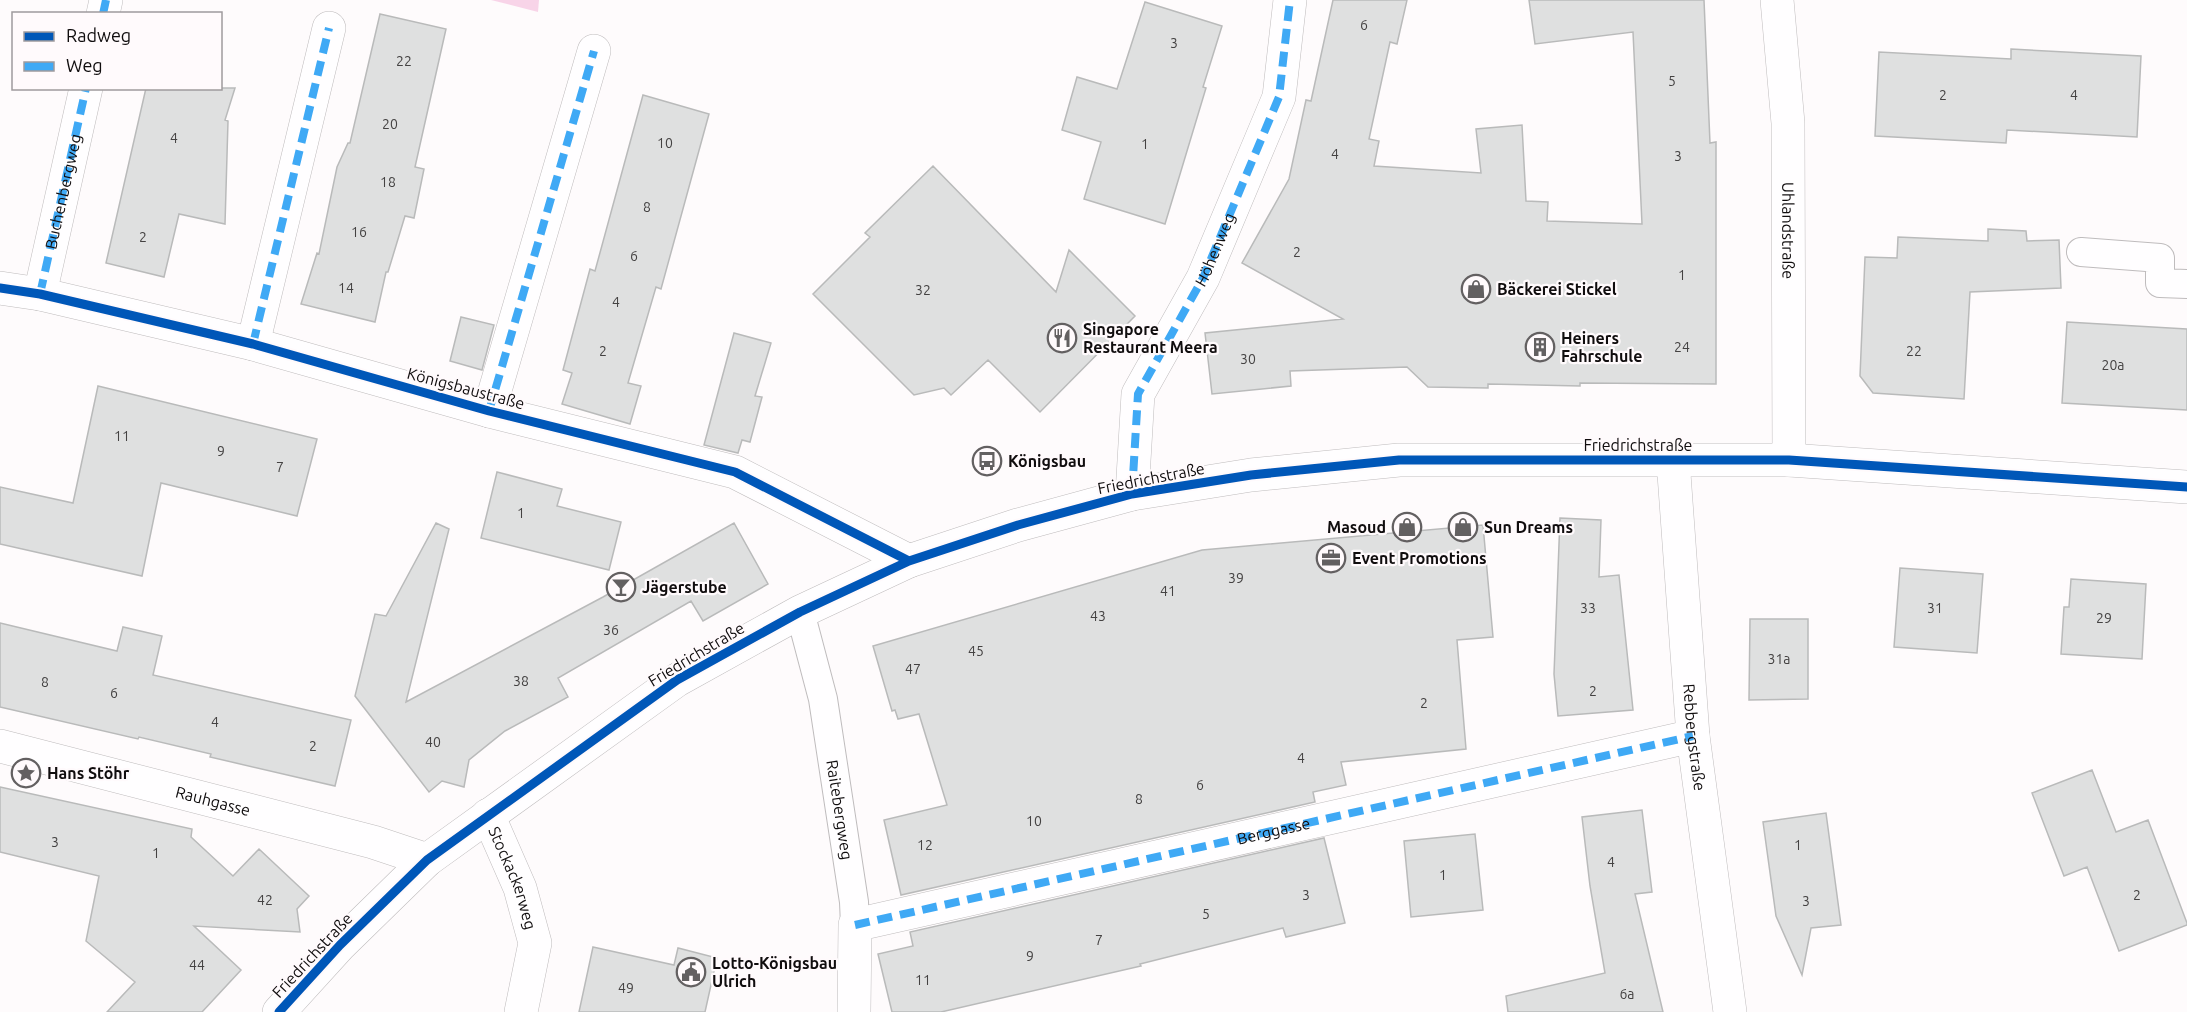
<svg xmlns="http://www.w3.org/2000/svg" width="2187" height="1012" font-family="Ubuntu,sans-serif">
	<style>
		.green { fill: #f8d4e8 }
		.building { fill: #dfe0e0; stroke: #b9baba; stroke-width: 1.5 }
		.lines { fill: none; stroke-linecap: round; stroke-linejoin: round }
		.service-casing { stroke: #bfbcbd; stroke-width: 30 }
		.minor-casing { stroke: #bfbcbd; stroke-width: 34 }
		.service { stroke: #fffeff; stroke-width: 28 }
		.minor { stroke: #fffeff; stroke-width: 33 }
		.quiet { stroke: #3fa9f5; stroke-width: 8; stroke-dasharray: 15 8; stroke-linecap: butt }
		.cycleway-casing { stroke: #fffafc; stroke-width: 13 }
		.cycleway { stroke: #0057b8; stroke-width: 9 }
		.labels { text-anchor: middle; stroke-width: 4.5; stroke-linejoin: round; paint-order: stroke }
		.number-label { font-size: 14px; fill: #444242 }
		.street-label { font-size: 16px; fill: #100d0e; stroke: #fffafc }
		.poi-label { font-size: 16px; font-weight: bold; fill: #100d0e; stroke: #fffafc; text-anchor: start }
	</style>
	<rect width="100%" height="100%" fill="#fefbfc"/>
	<path class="green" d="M491 0H539L538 12Z"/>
	<path class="building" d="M1333 0H1407L1397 44 1390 42 1369 139 1379 141 1374 166 1481 173 1476 129 1522 125 1526 201 1548 202 1547 221 1642 224 1633 32 1535 44 1529 0H1704L1710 143 1716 142V384L1580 383V386L1488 384V388L1428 387 1407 367 1290 371 1291 386 1212 394 1205 333 1343 319 1242 263 1289 179 1306 100 1311 101Z
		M1145 2 1222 26 1203 87 1206 88 1165 224 1084 199 1101 142 1062 130 1077 77 1117 89Z
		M380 14 446 29 415 167 424 169 414 218 405 216 388 272H386L375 322 301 304 317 253 319 254 337 167 348 143H350Z
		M2011 49 2141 56 2137 137 2007 130 2006 143 1875 136 1879 52 2011 59Z
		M146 88H235L225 120 228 121 225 224 179 214 164 277 106 263Z
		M643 95 709 114 661 289 656 287 628 383 641 386 630 424 562 404 572 373 563 370 590 269 595 271Z
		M933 166 1056 292 1069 250 1135 316 1040 412 988 360 951 395 944 388 914 395 813 294 870 237 865 233Z
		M1988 229 2026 231 2027 241 2059 240 2061 288 1970 292 1964 399 1873 393 1860 376 1865 257 1897 258 1898 237 1988 241Z
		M461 317 494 325 482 370 450 361Z
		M2067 322 2187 329V410L2062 403Z
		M734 333 771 343 755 396 762 397 750 442 742 440 738 453 704 445Z
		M98 386 317 439 297 516 161 483 142 576 0 544V487L73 503Z
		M497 472 562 489 557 506 621 522 609 570 481 538Z
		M1560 518 1601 520 1599 577 1619 575 1633 710 1558 716 1554 674Z
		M436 523 449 529 406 702 603 597 734 523 768 584 703 621 691 601 558 678 568 697 505 731 469 760 464 787 442 781 429 792 355 696 375 614 386 616Z
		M1483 525 1493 637 1457 640 1466 749 1341 762 1346 785 1313 792 1315 802 901 895 884 820 947 805 919 714 898 719 895 710 892 711 873 646 1202 550Z
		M1900 568 1983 574 1977 653 1894 647Z
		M2071 579 2146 584 2142 659 2061 654 2064 607H2069Z
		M1750 619H1808V699L1749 700Z
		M0 623 117 651 123 627 162 636 153 675 351 720 335 786 210 757 211 754 139 737 138 739 0 707Z
		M2092 770 2116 832 2148 820 2187 923V925L2119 951 2087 867 2064 876 2032 793Z
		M0 787 192 829 191 837 233 876 259 849 309 896 297 909 300 932 194 926 241 970 202 1012H107L135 982 86 941 99 876 0 852Z
		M1642 810 1652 892 1635 894 1663 1012H1508L1506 996 1605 973 1590 886 1582 817Z
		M1826 813 1841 925 1811 928 1802 975 1776 916 1763 822Z
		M1475 834 1483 910 1411 917 1404 841Z
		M1324 838 1345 923 1286 937 1283 928 1140 964 1141 966 941 1012H892L878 954 913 946 910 932Z
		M593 947 674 965 678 948 717 958 705 1012H579Z"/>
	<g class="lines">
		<g class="service-casing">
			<g id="service">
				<path d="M2081 252 2160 258V283L2187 284"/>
				<path id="s1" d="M800 612 823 699 854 902 855 925"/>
			</g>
		</g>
		<g class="minor-casing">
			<g id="minor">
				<path id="s2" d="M1777 0 1788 123 1789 460"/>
				<path d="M103 14 106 0"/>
				<path d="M0 288 40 294 253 344 489 411 735 472 909 561"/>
				<path id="s3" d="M40 294 86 88"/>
				<path d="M253 344 329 28"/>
				<path d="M489 411 594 51"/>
				<path id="s4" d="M1673 460 1693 736 1730 1012"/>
				<path id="s5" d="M1132 494 1138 394 1203 278 1279 97 1290 0"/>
				<path id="s6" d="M0 746 373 842 427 860"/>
				<path id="s7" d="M488 815 520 888 535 943 521 1012"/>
				<path d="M279 1012 340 945 427 860 677 680 800 612 909 561 1018 525 1132 494 1251 475 1399 460H1789L2187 487"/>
				<path d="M854 1012 855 925 1693 736"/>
			</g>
		</g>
		<use href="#service" class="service"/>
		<use href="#minor" class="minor"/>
		<g class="quiet">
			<path d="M103 14 106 0"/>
			<path d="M40 294 86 88"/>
			<path d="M253 344 329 28"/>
			<path d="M489 411 594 51"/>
			<path d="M1132 494 1138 394 1203 278 1279 97 1290 0"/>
			<path id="s8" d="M855 925 1693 736"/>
		</g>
		<g class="cycleway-casing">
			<path id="cycleway" d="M0 288 40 294 253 344 489 411 735 472 909 561
				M279 1012 340 945 427 860 677 680 800 612 909 561 1018 525 1132 494 1251 475 1399 460H1789L2187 487"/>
		</g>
		<use href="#cycleway" class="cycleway"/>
	</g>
	<defs>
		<g id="shop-ring" transform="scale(1.5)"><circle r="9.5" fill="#fffafc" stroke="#636061" stroke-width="1.5"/><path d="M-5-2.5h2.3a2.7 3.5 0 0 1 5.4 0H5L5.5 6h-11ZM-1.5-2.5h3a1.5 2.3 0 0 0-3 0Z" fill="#636061"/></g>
		<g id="restaurant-ring" transform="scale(1.5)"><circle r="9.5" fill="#fffafc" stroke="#636061" stroke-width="1.5"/><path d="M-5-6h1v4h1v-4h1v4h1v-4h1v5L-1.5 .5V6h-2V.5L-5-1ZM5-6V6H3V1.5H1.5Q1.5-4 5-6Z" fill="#636061"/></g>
		<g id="building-ring" transform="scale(1.5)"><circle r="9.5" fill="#fffafc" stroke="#636061" stroke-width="1.5"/><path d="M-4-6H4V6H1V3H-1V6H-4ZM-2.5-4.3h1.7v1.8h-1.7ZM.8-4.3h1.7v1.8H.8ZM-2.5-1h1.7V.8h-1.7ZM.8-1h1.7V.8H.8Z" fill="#636061"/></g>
		<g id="bus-ring" transform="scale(1.5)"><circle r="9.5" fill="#fffafc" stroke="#636061" stroke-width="1.5"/><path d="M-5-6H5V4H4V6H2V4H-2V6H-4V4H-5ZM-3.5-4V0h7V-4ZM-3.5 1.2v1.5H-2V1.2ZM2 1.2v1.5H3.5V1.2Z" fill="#636061"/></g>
		<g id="office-ring" transform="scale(1.5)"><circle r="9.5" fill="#fffafc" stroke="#636061" stroke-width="1.5"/><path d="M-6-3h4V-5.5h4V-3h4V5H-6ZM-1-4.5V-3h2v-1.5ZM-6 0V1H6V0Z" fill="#636061"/></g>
		<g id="bar-ring" transform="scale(1.5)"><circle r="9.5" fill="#fffafc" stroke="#636061" stroke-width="1.5"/><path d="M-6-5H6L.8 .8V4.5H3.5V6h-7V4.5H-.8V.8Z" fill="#636061"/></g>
		<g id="sight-ring" transform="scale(1.5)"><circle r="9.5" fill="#fffafc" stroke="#636061" stroke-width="1.5"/><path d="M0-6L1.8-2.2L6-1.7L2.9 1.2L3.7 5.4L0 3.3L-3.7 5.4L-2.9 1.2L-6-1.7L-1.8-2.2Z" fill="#636061"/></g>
		<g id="civic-ring" transform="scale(1.5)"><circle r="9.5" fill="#fffafc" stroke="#636061" stroke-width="1.5"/><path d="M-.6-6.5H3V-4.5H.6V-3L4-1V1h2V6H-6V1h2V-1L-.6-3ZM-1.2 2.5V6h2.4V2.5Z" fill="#636061"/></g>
	</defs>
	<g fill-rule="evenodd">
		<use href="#shop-ring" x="1476" y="289"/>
		<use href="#restaurant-ring" x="1062" y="338"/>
		<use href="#building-ring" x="1540" y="347"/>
		<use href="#bus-ring" x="987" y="461"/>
		<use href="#shop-ring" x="1407" y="527"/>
		<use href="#shop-ring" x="1463" y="527"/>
		<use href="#office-ring" x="1331" y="558"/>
		<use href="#bar-ring" x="621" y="587"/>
		<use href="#sight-ring" x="26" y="773"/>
		<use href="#civic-ring" x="691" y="972"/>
	</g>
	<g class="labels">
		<g class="number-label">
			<text x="1364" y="30">6</text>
			<text x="1174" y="48">3</text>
			<text x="404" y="66">22</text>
			<text x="1672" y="86">5</text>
			<text x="1943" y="100">2</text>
			<text x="2074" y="100">4</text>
			<text x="390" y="129">20</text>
			<text x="174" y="143">4</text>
			<text x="665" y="148">10</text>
			<text x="1145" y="149">1</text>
			<text x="1335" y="159">4</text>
			<text x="1678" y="161">3</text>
			<text x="388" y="187">18</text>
			<text x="647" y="212">8</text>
			<text x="359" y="237">16</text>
			<text x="143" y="242">2</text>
			<text x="1297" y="257">2</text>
			<text x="634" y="261">6</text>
			<text x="1682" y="280">1</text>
			<text x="346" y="293">14</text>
			<text x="923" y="295">32</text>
			<text x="616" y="307">4</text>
			<text x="1682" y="352">24</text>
			<text x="603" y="356">2</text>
			<text x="1914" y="356">22</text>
			<text x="1248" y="364">30</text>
			<text x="2113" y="370">20a</text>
			<text x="122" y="441">11</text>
			<text x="221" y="456">9</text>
			<text x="280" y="472">7</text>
			<text x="521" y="518">1</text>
			<text x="1236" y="583">39</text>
			<text x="1168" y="596">41</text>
			<text x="1588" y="613">33</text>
			<text x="1935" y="613">31</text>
			<text x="1098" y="621">43</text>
			<text x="2104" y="623">29</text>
			<text x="611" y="635">36</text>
			<text x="976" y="656">45</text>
			<text x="1779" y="664">31a</text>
			<text x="913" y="674">47</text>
			<text x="521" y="686">38</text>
			<text x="45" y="687">8</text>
			<text x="1593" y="696">2</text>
			<text x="114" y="698">6</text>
			<text x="1424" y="708">2</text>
			<text x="215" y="727">4</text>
			<text x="433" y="747">40</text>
			<text x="313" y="751">2</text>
			<text x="1301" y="763">4</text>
			<text x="1200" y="790">6</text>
			<text x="1139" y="804">8</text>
			<text x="1034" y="826">10</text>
			<text x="55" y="847">3</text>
			<text x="925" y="850">12</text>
			<text x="1798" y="850">1</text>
			<text x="156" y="858">1</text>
			<text x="1611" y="867">4</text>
			<text x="1443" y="880">1</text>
			<text x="1306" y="900">3</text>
			<text x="2137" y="900">2</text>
			<text x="265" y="905">42</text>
			<text x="1806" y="906">3</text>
			<text x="1206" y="919">5</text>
			<text x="1099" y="945">7</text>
			<text x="1030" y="961">9</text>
			<text x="197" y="970">44</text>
			<text x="923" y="985">11</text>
			<text x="626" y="993">49</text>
			<text x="1627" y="999">6a</text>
		</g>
		<g class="street-label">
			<text dy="6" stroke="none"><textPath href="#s3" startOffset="105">Buchenbergweg</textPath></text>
			<text dy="6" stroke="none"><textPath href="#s2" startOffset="231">Uhlandstraße</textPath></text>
			<text dy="6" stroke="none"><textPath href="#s5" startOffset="264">Höhenweg</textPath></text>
			<text transform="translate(466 388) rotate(15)" y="6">Königsbaustraße</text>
			<text x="1638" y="451">Friedrichstraße</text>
			<text transform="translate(1151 478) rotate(-11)" y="6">Friedrichstraße</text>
			<text transform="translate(696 654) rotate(-31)" y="6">Friedrichstraße</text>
			<text dy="6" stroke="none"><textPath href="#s4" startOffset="278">Rebbergstraße</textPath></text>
			<text dy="6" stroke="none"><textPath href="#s6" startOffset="220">Rauhgasse</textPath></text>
			<text dy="6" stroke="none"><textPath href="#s1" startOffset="202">Raitebergweg</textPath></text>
			<text dy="6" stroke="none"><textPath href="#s8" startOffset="429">Berggasse</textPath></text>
			<text dy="6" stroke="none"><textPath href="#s7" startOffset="68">Stockackerweg</textPath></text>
			<text transform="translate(312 955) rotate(-47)" y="6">Friedrichstraße</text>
		</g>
		<g class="poi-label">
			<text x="1497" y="295">Bäckerei Stickel</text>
			<text x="1083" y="335">Singapore<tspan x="1083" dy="18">Restaurant Meera</tspan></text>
			<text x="1561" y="344">Heiners<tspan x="1561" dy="18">Fahrschule</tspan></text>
			<text x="1008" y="467">Königsbau</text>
			<text x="1386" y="533" text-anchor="end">Masoud</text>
			<text x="1484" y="533">Sun Dreams</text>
			<text x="1352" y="564">Event Promotions</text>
			<text x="642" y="593">Jägerstube</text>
			<text x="47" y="779">Hans Stöhr</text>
			<text x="712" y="969">Lotto-Königsbau<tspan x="712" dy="18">Ulrich</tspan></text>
		</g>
	</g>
	<rect x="12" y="12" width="210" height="78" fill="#fffafc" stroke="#9f9b9d" stroke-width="1.5"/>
	<rect x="24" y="32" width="30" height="9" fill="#0057b8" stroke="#9f9b9d" stroke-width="1.5"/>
	<text x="66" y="42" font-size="18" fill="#100d0e">Radweg</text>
	<rect x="24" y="62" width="30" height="9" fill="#3fa9f5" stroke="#9f9b9d" stroke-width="1.5"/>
	<text x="66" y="72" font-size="18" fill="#100d0e">Weg</text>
</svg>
